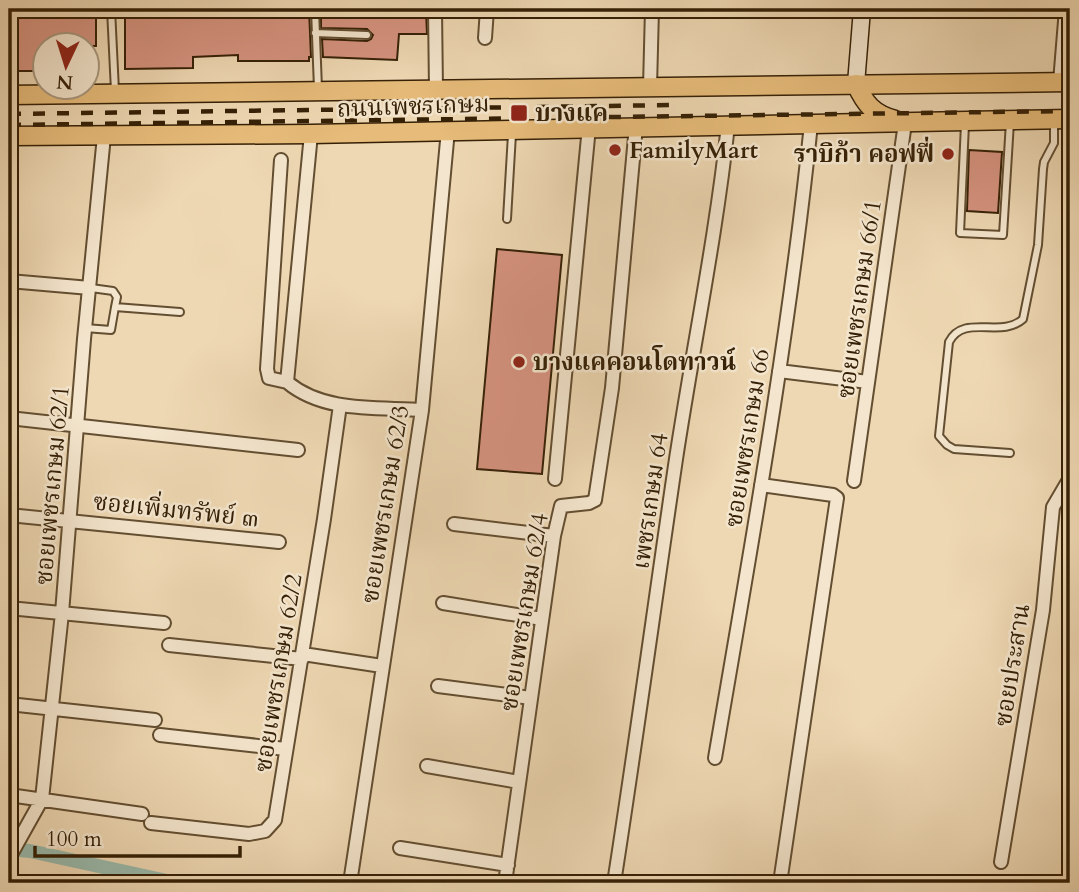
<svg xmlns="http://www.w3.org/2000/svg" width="1079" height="892" font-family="Cardo,'Noto Serif Thai',serif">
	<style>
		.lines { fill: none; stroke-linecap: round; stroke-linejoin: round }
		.canal { stroke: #99baac; stroke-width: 14 }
		.building { fill: #d69380; stroke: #352006; stroke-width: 2 }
		.service-casing { stroke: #634e31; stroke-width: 10 }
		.minor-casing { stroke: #634e31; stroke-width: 16 }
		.secondary-casing { stroke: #352006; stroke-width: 19 }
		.primary-casing { stroke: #352006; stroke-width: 21 }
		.service { stroke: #f4e6ce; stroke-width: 6 }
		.minor { stroke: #f4e6ce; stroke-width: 12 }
		.secondary { stroke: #f4e6ce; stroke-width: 16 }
		.primary { stroke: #e7bc7a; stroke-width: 18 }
		.rail { stroke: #352006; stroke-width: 4.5; stroke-dasharray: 12 12; stroke-linecap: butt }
		.poi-dot { fill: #8f2418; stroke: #f4e6ce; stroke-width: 2.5 }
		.labels { text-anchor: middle; stroke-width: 5; stroke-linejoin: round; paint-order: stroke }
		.street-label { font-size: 24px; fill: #352006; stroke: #f4e6ce }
		.poi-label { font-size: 24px; font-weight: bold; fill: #352006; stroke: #f4e6ce; text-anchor: start }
	</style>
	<rect width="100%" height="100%" fill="#eed8b3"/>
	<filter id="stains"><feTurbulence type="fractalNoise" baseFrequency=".00286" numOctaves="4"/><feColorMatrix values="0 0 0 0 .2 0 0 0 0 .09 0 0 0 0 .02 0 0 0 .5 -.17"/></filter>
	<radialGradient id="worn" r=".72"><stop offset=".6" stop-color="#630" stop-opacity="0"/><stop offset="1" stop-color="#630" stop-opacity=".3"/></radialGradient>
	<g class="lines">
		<path class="canal" d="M9 849 30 851 176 883"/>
	</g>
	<path class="building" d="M13 9H96V46H46V71H12Z
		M125 9H309L311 57H309V61H238V55L193 57V68L125 69Z
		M321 9 426 11 427 34H399L397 60 323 57 322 39 367 41 371 39 373 35 367 29 321 28Z
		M969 150 1002 152 998 213 967 211Z
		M497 249 562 255 542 474 477 469Z"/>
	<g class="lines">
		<g class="service-casing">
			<path id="service" d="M111 9 115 91
				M315 9 318 89
				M315 33 367 35
				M965 124 960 233 1003 235 1010 122
				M507 219 512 134
				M91 288 113 291 117 297 115 307
				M85 328 111 330 115 307 180 312
				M1010 453 954 449 947 445 939 436 949 342C964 313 1001 339 1023 319L1038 245 1043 169 1044 162 1054 143V121"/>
		</g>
		<g class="minor-casing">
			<path id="minor" d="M435 9 436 90
				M485 38 487 9
				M1060 82 1066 9
				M650 87 652 9
				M311 134 287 382C324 413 377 407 422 410
				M281 160 267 369 269 378 287 382
				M9 281 90 288
				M779 371 868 382
				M9 418 298 450
				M555 479 589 127
				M854 481 905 123
				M761 485 833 495 837 498 780 883
				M9 515 279 542
				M454 524 554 536
				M443 603 542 619
				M9 608 164 623
				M169 645 302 659
				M303 654 382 666
				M438 686 531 698
				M9 704 155 720
				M160 735 286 749
				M715 758C751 547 789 337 811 124
				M427 766 519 782
				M9 795 142 814
				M151 823 249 834 265 831 275 820 324 519 340 405
				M400 848 508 865
				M9 858 42 799 62 613 84 339 104 136
				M1001 862 1043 610 1053 507 1070 478
				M350 883 422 410 448 130
				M505 883 554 536 561 506 589 503 595 500 612 388 636 126
				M614 883C636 742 655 601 676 459 693 347 716 237 728 125"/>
		</g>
		<g class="secondary-casing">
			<path id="secondary" d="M856 84 862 9"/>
		</g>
		<g class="primary-casing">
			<path id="primary" d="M856 84C865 104 873 114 895 120
				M9 95 1070 82
				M9 136 311 134 1070 119"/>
		</g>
		<use href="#service" class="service"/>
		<use href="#minor" class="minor"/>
		<use href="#secondary" class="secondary"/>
		<use href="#primary" class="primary"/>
		<path class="rail" d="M9 114 678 105
			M9 125 1070 111"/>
	</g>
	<g class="poi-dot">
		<rect x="510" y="104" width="18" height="18" rx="3.5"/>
		<circle cx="615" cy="150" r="7"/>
		<circle cx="948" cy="154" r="7"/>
		<circle cx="519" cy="362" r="7"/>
	</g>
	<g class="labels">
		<g class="street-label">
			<text transform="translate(413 106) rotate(-2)" y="8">ถนนเพชรเกษม</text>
			<text transform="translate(859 299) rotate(-82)" y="8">ซอยเพชรเกษม 66/1</text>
			<text transform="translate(747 438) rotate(-81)" y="8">ซอยเพชรเกษม 66</text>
			<text transform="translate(52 485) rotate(-85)" y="8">ซอยเพชรเกษม 62/1</text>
			<text transform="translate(650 501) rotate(-82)" y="8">เพชรเกษม 64</text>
			<text transform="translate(385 504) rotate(-81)" y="8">ซอยเพชรเกษม 62/3</text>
			<text transform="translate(176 510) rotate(6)" y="8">ซอยเพิ่มทรัพย์ ๓</text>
			<text transform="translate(524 612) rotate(-81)" y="8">ซอยเพชรเกษม 62/4</text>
			<text transform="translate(1012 665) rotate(-81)" y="8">ซอยประสาน</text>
			<text transform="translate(278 673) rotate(-81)" y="8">ซอยเพชรเกษม 62/2</text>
		</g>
		<g class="poi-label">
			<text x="535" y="121">บางแค</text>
			<text x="629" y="158">FamilyMart</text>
			<text x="934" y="162" text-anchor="end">ราบิก้า คอฟฟี่</text>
			<text x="533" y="370">บางแคคอนโดทาวน์</text>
		</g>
	</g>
	<rect width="1079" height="892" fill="none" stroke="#eed8b3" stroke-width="35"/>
	<rect x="10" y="10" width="1058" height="871" fill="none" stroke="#352006" stroke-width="3.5"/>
	<rect x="18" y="18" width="1044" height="857" fill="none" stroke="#352006" stroke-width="2"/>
	<g transform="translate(66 66) rotate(184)"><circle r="33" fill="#f4e6ce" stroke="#a8977e" stroke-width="2"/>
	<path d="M0-5L12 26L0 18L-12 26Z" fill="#8f2418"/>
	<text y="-10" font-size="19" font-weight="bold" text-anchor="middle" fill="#352006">N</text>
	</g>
	<path d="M35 846v10h205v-10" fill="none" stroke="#352006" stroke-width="3.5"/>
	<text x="46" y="846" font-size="21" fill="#352006" stroke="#f4e6ce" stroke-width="5" paint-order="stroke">100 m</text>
	<rect width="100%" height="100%" filter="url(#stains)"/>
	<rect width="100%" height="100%" fill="url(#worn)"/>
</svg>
